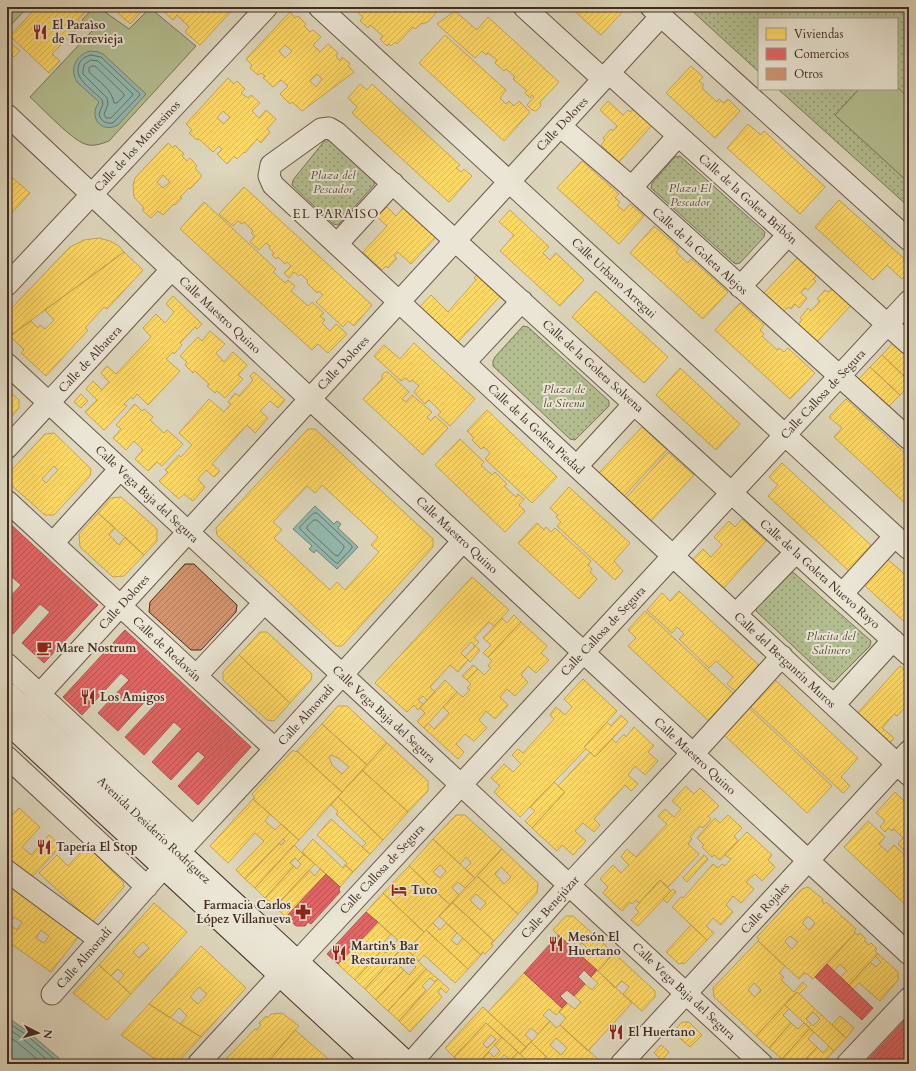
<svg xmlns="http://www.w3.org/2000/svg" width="916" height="1071" font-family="Cardo,serif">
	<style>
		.park { fill: url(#park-dots); stroke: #7a7459 }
		.garden { fill: #b3be90; stroke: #7a7459 }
		.water { fill: #93bab0; stroke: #738177 }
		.homes { fill: url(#homes-hatch); stroke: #c6a552; fill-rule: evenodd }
		.shops { fill: url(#shops-hatch); stroke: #b15452 }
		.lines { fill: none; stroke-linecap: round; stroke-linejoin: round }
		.shore { stroke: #6a7269; stroke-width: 1 }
		.building { fill: url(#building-hatch); stroke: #422b22 }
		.street-casing { stroke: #695649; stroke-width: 23 }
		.secondary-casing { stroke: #422b22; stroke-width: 24 }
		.street { stroke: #eae5d4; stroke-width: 21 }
		.secondary { stroke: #eae5d4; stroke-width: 22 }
		.labels { text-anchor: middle; stroke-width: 4; stroke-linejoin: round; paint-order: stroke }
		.poi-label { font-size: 12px; font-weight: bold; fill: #422b22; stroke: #eae5d4; text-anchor: start }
		.street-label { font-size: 12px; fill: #422b22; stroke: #eae5d4 }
		.park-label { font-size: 12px; font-style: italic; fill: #594838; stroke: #eae5d4 }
		.neighbourhood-label { font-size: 13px; letter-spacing: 1px; fill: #422b22; stroke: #eae5d4 }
	</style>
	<defs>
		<pattern id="park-dots" width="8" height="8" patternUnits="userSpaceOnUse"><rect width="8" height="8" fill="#b3be90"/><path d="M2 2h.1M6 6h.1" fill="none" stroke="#939b75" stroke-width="1.8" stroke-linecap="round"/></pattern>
		<pattern id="homes-hatch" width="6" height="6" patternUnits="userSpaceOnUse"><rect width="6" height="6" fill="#ffd966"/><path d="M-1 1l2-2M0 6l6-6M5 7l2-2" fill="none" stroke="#dcba58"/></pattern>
		<pattern id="shops-hatch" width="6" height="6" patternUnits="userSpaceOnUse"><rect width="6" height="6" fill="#e06666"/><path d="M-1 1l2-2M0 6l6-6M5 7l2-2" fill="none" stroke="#b75454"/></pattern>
		<pattern id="building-hatch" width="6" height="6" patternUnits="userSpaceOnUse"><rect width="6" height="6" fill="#d39570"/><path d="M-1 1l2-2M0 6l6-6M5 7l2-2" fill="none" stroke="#ad7a5c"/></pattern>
	</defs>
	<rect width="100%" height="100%" fill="#ded7bd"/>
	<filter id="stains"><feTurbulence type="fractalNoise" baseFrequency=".005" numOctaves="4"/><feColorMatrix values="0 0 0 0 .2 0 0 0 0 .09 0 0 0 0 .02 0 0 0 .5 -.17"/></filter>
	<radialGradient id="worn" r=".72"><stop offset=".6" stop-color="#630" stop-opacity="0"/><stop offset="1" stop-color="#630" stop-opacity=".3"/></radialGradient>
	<path class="park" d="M692 7H909V207L778 89H897V19H759V72L690 9Z
		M326 139H329L375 181 374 185 338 225 333 224 292 185 293 180Z
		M680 156 765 232 764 237 740 263 736 264 734 263 651 188 652 183 675 157Z
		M523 326 528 327 609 401V406L575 440 570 439 493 366V361L495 357Z
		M789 572 794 573 871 641 870 646 834 682 830 681 756 611 757 607Z"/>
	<path class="garden" d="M7 7H28L7 29Z
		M94 7H98L129 29 150 8 196 46 109 141C101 144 93 147 85 144 72 140 42 108 30 97L92 31 82 20Z
		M897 87 909 98V183L835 115 859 89H897Z"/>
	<path class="water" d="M90 51 99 52 103 54 146 94 118 125C101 134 88 117 99 102L77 82C69 69 76 55 90 51Z
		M315 506 334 524 337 521 341 524 338 528 358 547 337 569 316 550 314 553 309 549 312 546 293 529Z
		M7 1017 27 1031 66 1064H7Z"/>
	<path class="homes" d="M37 7H90L78 20 81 24 52 54 60 61 49 73 10 36Z
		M118 7H145L130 24 115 10Z
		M159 7H235L200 45 185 32 189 27 177 15 173 20Z
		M352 7H441L429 21 423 24 422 23 415 29 413 27 397 44 395 42 391 46 389 44 387 46 380 39 383 36 370 25 368 28 360 21 363 17Z
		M570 7H625L626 8 601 35Z
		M455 11 477 30 488 17 559 82 540 102 541 106 536 111 532 110 527 105 534 97 532 95 530 98 525 93 527 91 513 79 515 77 506 69 504 71 495 63 497 60 488 53 486 55 482 51 475 58 437 24Z
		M290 12 295 18 298 16 306 24 304 26 310 32 313 30 321 37 313 45 320 52 328 44 338 53 336 56 340 61 342 57 350 64 348 66 354 72 302 111 292 102 290 104 280 94 288 86 281 80 273 87 263 78 265 76 261 73 258 75 250 68 252 65 246 59ZM285 45 292 51 285 58 279 51ZM317 74 322 79 316 87 310 81Z
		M445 35 506 90 500 98 506 104 509 101 514 106 519 101 530 112 504 141 419 63Z
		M7 39 20 51 14 57 7 51Z
		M691 66 703 77 699 81 704 85 702 88 717 102 719 99 724 103 728 99 740 111 715 138 666 93Z
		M228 78 234 84 237 81 245 89 241 93 248 98 251 95 260 103 252 111 259 118 266 110 276 119 267 129 270 132 261 143 257 139 245 153 244 152 237 159 234 156 227 164 217 154 222 149 219 146 213 152 199 139 197 140 189 133 192 130 186 124ZM223 111 230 117 224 124 217 118Z
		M360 84 367 90 372 84 460 165 456 168 461 172 464 169 472 176 449 202 352 113 357 107 348 98Z
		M608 101 623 115 628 110 630 112 634 108 653 124 619 162 601 145 605 140 603 138 611 129 613 131 617 126 600 110Z
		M748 124 761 135 764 131 825 187 800 214 727 148Z
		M168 143 173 148 175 145 184 154 182 156 187 161 190 158 197 166 195 168 202 176 190 189 189 188 180 197 182 198 175 205 174 204 163 215 158 211 151 218 142 210 144 208 134 197 133 185 135 178ZM163 175 170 182 163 188 157 182Z
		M582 161 619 194 615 198 620 202 617 205 624 211 630 204 644 216 619 244 557 188Z
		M7 173 30 193 7 218Z
		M244 187 372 305 354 326 348 321 343 327 316 302 323 295 318 291 317 293 307 283 308 281 301 274 299 276 294 272 289 278 284 273 291 266 287 262 285 264 278 257 276 259 272 255 274 253 269 248 270 246 266 243 259 250 250 242 255 236 251 233 253 231 244 222 242 224 238 221 233 226 219 214Z
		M839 200 909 263V271L902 279 887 265 873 280 815 227Z
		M204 202 276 269 273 272 285 283 288 280 295 286 291 291 308 306 312 302 324 313 320 316 325 320 322 323 330 331 336 324 347 334 328 353 318 344 312 350 180 229Z
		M405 206 437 236 411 264 398 252 394 256 397 258 388 268 386 266 382 270 363 252 387 226 377 217 387 207 396 216Z
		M510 210 549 247 543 253 550 260 556 253 584 280 560 306 500 251 514 235 499 222Z
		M654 226 679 248 676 252 688 263 691 259 728 292 703 319 630 253Z
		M99 238 110 241 119 246 124 252 7 338V313L70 247 84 240Z
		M124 252 143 270 107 309 104 307 85 328 88 330 46 376 21 353 24 350 10 336 31 321 38 328 40 325 45 329 54 320 45 310Z
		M799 256 818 274 813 279 816 281 808 290 805 288 801 293 807 298 799 308 795 304 791 309 788 307 784 311 764 293Z
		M479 273 502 294 457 343 419 308 431 295 448 312 476 280 474 278Z
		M833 288 851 305 817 342 798 325 802 320 800 318 808 308 811 311 820 301 817 299 825 290 828 292Z
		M596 291 668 357 644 383 572 317Z
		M173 296 202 324 197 329 195 327 180 343 182 345 174 354 173 352 166 359 180 371 148 405 137 394 133 399 131 397 124 404 127 406 104 430 85 412 97 400 86 389 93 381 102 390 109 382 101 373 107 366 116 374 151 337 143 328 156 314 165 323 174 312 166 304Z
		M740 303 764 325 760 330 764 334 762 336 777 350 779 348 784 352 788 348 815 373 790 399 715 330Z
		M210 331 225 344 216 353 224 362 233 352 247 365 238 375 243 379 225 398 217 391 215 393 207 386 209 384 195 371 193 373 185 365 187 362 180 356 198 337 202 341Z
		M414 343 475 399 450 426 438 415 441 412 429 400 425 404 414 392 419 386 412 380 410 382 405 378 401 381 374 356 384 345 400 359Z
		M893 343 909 358V381L882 355Z
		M882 355 909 381V385L900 395 870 367Z
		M870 367 900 395 888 407 859 379Z
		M680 368 740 424 716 450 656 395Z
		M254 372 285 400 278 408 270 401 260 411 268 418 255 433 247 425 212 464 220 471 214 477 206 470 198 479 205 487 193 501 184 494 179 499 159 481 168 472 165 470 179 455 181 457 192 445 179 433 209 399 224 412 231 404 228 402 235 393 239 396 253 380 250 376Z
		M385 372H388L391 375 409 392 402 399 406 402 412 395 432 412 427 417 431 421 435 416 448 428 423 455 363 399 382 379V375Z
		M7 389 19 400V408L7 422Z
		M81 394 88 401 81 408 74 402Z
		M846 399 909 457V501L906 504 834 437 842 428 829 417Z
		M135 404 142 411 144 409 153 417 150 420 164 433 167 430 183 444 162 466 157 462 148 471 135 459 143 450 134 441 126 450 113 438 121 429 116 425Z
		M487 410 557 477 532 503 485 459 490 453 484 447 481 449 472 440 474 438 467 431Z
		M642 427 667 450 624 496 599 473Z
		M308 429H315L433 539V547L342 646H336L217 535 216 528ZM322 485 378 537 371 545 379 552 345 590 337 582 330 590 274 538 282 530 273 522 307 486 315 493Z
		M54 433 91 469 90 476 54 515H45L10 484 9 473 45 434ZM54 466 58 470 46 483 42 479Z
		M460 439 484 462 481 465 492 475 495 472 507 484 504 486 516 497 518 494 524 499 519 505 525 511 505 532 435 465Z
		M668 452 694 475 651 521 626 498Z
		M782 463 874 548 851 573 768 496 778 485 769 477Z
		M569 487 630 543 614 561 623 571 615 580 557 526 561 522 556 517 558 515 550 508Z
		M121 497 157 529V541L144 555 98 513 111 498Z
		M98 513 115 528 109 535 119 545 125 537 144 555 124 576 113 577 80 547 79 534Z
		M742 519 766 541 722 590 691 561 703 549 711 557 722 545 714 537 729 521 735 527Z
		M537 523 544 530 546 527 551 532 555 528 591 561 588 565 592 569 590 572 597 579 579 599 518 543Z
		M886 558 909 578V626L863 584Z
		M472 577 509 610 494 626 489 622 474 638 479 642 475 646 471 642 461 653 468 660 458 672 450 665 430 687 435 692 427 700 423 696 418 700 423 704 418 710 414 705 407 712 375 683Z
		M679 591 763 669 739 695 727 684 733 677 716 661 709 668 679 639 684 634 677 627 672 633 647 610 662 593 670 601Z
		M645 611 737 697 712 724 628 646 636 638 628 630Z
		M514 615 521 622 488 657 483 653 491 645 483 638 502 618 507 623Z
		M521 622 547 646 541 653 549 660 536 673 528 666 521 675 528 682 515 696 507 689 500 697 508 705 495 719 486 711 479 720 487 728 474 741 465 734 456 744 464 752 458 759 424 728 428 723 434 729 449 713 443 707 457 692 463 697 470 690 467 688 471 684 467 680 478 669 484 675 491 668 488 666 492 661 488 657Z
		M260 632H267L312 674 311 680 290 703 239 655Z
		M475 646 480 650 470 662 465 657Z
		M239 655 290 703 274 721 267 720 223 680V672Z
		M473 665 478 669 467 680 462 676Z
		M900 666 909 674V703L897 716 894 714 882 728 894 738 888 745 856 715Z
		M583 679 617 711 584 747 586 749 520 817 494 792 500 786 491 778 504 764 513 772 521 764 512 755 518 749 523 753 554 719 550 715 556 707 565 715 572 707 564 699Z
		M774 679 858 758 841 777 850 786 843 793 750 706Z
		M445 680 457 692 424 728 417 721 425 713 420 708Z
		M338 706H347L387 743 367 765 322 724Z
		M748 707 832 786 807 813 723 734Z
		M621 715 628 722 595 757 584 747 607 722 611 726Z
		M322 724 367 765 342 792 297 751ZM331 755 338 758 349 767 342 774 332 765 329 757Z
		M634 727 654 746 648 752 658 761 645 775 635 766 628 775 638 784 631 791 625 785 594 819 600 825 594 832 583 823 575 831 586 841 573 855 562 845 557 851 532 828 565 792 558 786 590 752 595 757 612 739 616 743 624 734 626 737Z
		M387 743 428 781V791L408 812 362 770Z
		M293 750 296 752 297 751 342 792 299 840 253 799 255 798 252 794Z
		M362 770 408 812 383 840 338 797Z
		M554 782 565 792 532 828 525 821 535 811 530 807Z
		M686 786 694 794 700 788 719 806 708 816 711 819 703 828 700 826 690 837 692 839 688 844 699 854 668 887 660 880 639 903 636 900 632 904 630 902 622 911 603 893 608 887 600 879 613 865 621 873 629 865 621 857 627 849 636 857 667 824 658 816 665 809 674 817 681 809 672 801Z
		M895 792 909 806V855L898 844 903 838 894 829 892 831 888 828 885 832 880 827 885 821 876 813Z
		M338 797 383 840 370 854 362 847 366 843 336 814 338 811 331 805Z
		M253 799 270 814 265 821 275 830 281 824 290 832 245 879 236 870 264 841 255 833 228 863 210 846Z
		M19 808 40 827 22 847 30 854 31 855 49 835 61 846 30 879 7 861V821Z
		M456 815H465L502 849 475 878 465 869 471 863 466 857 460 864 433 839Z
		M728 815 742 828 734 836 738 841 720 860 714 855 712 857 702 847 704 845 697 838 715 818 720 823Z
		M331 819 370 854 353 872 345 865 347 863 317 835Z
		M868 821 885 837 879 844 888 852 894 845 909 859V908L844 847Z
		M290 832 299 840 255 888 245 879 279 843 281 845 285 841 283 839Z
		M747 832 772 855 768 860 775 867 762 881 755 874 746 882 754 889 741 903 733 896 726 905 733 912 721 925 713 918 706 926 714 933 707 940 672 907 681 897 683 898 713 864 718 868 722 864 725 866 731 859 725 855Z
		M313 839 343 868 345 865 353 872 340 887 302 852Z
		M433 839 475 878 465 888 458 882 452 888 459 895 450 905 409 866ZM440 865 446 871 440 878 433 872Z
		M294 845 304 855 298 861 295 858 290 863 294 866 265 898 255 888Z
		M87 846 123 882 124 887 92 922 39 873 57 855 68 866Z
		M502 849 538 883 537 893 518 914 477 876ZM501 867 511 877 504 884 495 874Z
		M304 855 315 864 275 907 265 898 294 866 297 869 301 864 298 861Z
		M704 855 708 859 687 882 683 878Z
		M409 866 450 905 424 932 383 893Z
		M320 869 326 874 286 917 275 907 309 870 315 876Z
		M477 876 518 914 494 941 452 902ZM476 894 486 903 480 910 470 900Z
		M660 880 671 891 638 926 631 920 639 912 635 908Z
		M7 885 79 936 51 972 7 941ZM14 917 22 922 17 930 9 924ZM41 930 49 936 44 943 36 938Z
		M808 887 823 899 822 901 824 904 826 902 856 929 854 932 855 933 813 979 807 974 804 973 799 979 758 941 759 940 757 937 802 889ZM807 917H809L815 923 809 930 803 924V922ZM790 936 798 942 792 949 786 943 785 941Z
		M673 889 676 892 667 903 663 899Z
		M383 893 424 932 408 949 366 912Z
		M452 902 494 941 491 944 493 945 491 948 485 954 483 952 481 955 439 916Z
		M154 903 187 932 131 994 118 982 124 975 118 969 111 976 99 965ZM143 942 149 948 139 958 133 952Z
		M566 916H573L614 953 598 971 582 957 589 950 582 943 575 951 553 930Z
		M378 922 391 934 379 948 382 950 355 980 338 964Z
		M433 923 440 930 446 923 457 933 451 940 457 945 463 938 481 955 468 969 426 930Z
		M691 925 707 940 685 963 679 964 666 952Z
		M426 930 468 969 455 983 424 955 419 961 407 950Z
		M855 933 858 935 860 933 866 939 864 941 869 945 871 943 877 949 875 951 878 954 849 985 841 977 847 971 840 964 834 971 827 964Z
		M398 940 404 946 365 989 355 980 382 950 386 953Z
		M758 941 785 966 779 973 784 977 781 980 794 992 803 982 807 986 799 994 797 992 756 1036 714 997 713 988ZM754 983 761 990 755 997 748 990Z
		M201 946 246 988 201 1037 180 1024 187 1016 179 1008 170 1018 149 1004ZM199 987 207 994 198 1004 190 997Z
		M404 946 415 958 412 961 407 957 399 966 404 970 376 1000 365 989Z
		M614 953 655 991V997L642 1011 623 994 629 987 622 981 615 988 598 971Z
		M878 954 898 972V980L880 1001 859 983 853 989 849 985 870 962 876 967 881 962 875 956Z
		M415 958 426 969 388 1011 376 1000 404 970 409 975 416 967 411 963Z
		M99 965 131 994 107 1020 73 993Z
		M426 969 438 979 435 982 430 978 422 986 426 990 399 1021 388 1011Z
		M597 970 632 1003 588 1051 560 1025 566 1018 559 1012 567 1003 575 1009 581 1002 574 996 585 984 592 990 598 983 591 977Z
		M524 973 562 1008 556 1015 549 1009 543 1015 550 1021 538 1034 531 1028 525 1035 532 1041 526 1047 488 1012Z
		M438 979 449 989 446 993 441 988 438 992 442 997 410 1032 399 1021Z
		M797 992 846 1038 834 1051 785 1005ZM813 1012 820 1019 813 1026 806 1019Z
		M149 1004 201 1037 176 1064H162L121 1035Z
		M785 1005 789 1009 783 1015 791 1023 769 1048 756 1036Z
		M483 1007 526 1047 520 1054 486 1023 454 1057 445 1048Z
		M282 1013 299 1026 266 1064H260L257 1061 254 1064H221L255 1029 257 1030 261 1025 259 1023 266 1016 268 1018 271 1014Z
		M840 1016 854 1028 846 1038 832 1025Z
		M550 1021 556 1028 560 1025 598 1059 594 1064H554L531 1042ZM556 1038 567 1048 561 1055 550 1045Z
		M682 1022H689L702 1035 690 1047 673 1032Z
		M486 1023 502 1037 477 1064H462L454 1057ZM491 1035 496 1039 487 1048 483 1044Z
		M791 1023 798 1029 804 1023 810 1028 782 1059 769 1048Z
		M810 1028 814 1032 808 1039 817 1047 801 1064H787L782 1059Z
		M295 1030 334 1064H298L296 1062 294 1064H266Z
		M502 1037 518 1052 510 1060 504 1055 499 1061 502 1064H477L489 1052 494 1057 500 1051 494 1045Z
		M531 1042 546 1057 539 1064H530L520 1054Z
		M661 1045 669 1052 662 1060 654 1053Z
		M829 1046 834 1051 822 1064H801L817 1047 823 1053Z
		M518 1052 529 1063 527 1064H507Z"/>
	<path class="shops" d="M7 521 98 605 44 663 22 643 50 612 40 604 13 634 7 629V600L21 585 11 576 7 581Z
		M125 630 251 747 198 805 178 786 205 757 198 751 171 780 152 762 182 729 174 722 144 755 125 737 155 705 148 698 118 731 98 713 129 680 121 673 82 715 63 697Z
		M326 874 340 887 339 889 340 892 311 924 308 922 305 926H296L286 917Z
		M366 912 378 922 338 964 327 954Z
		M558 935 597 970 591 977 584 970 578 977 585 984 574 996 567 990 560 996 567 1003 562 1008 524 973Z
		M827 964 873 1008 862 1020 815 977Z
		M909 1016V1064H864Z"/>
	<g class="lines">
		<path class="shore" d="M91 55 101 57 140 94 139 96 113 123C105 124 101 121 99 114L103 104 102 100C94 90 73 80 79 64 81 59 86 56 91 55Z
			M91 60 98 61 133 94 132 96 111 118H106L104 114 108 104 107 98 83 74V70L84 65Z
			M92 66H95L124 94V96L117 103H114C112 89 98 81 89 72V68Z
			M314 513H317L352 546V548L338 563H336C323 551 312 541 300 529V527Z
			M314 520H317L344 546V548L338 556 335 555 307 529V527Z
			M7 1022 25 1034 60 1064
			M7 1028 22 1038 52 1064
			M7 1035 18 1043 43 1064"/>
	</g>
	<path class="building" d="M185 564H194L237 605 236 612 201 650H191L149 612 150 602Z"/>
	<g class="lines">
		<g class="street-casing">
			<path id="street" d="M319 7 909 549
				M524 7 603 79
				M651 7 909 240
				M609 73 909 344
				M7 115 310 399 909 954
				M560 126 624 181 909 439
				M631 188 678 136
				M337 244 393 183
				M7 285 267 7
				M740 287 788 235
				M465 362 522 301
				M7 364 762 1064
				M7 448 172 269
				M577 466 634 404
				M7 501 275 749
				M53 543 120 469
				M842 594 895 536
				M736 614 796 552
				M909 655 336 132 329 128 321 129 271 165 269 176 273 185 909 775
				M7 664 193 837
				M196 676 264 603
				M834 705 893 640
				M25 710 661 16
				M693 754 782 656
				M7 757 147 887
				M179 852 275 749 463 541
				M7 871 100 940
				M297 962 909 301
				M52 994 156 876
				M198 1064 280 975
				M410 1064 569 885 692 753
				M621 1064 909 751
				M847 1064 909 998"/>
		</g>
		<g class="secondary-casing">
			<path id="secondary" d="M7 693 408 1064
				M7 722 376 1064"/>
		</g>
		<use href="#street" class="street"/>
		<use href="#secondary" class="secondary"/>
	</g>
	<defs>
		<g id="restaurant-bare" transform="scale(1.2)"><path d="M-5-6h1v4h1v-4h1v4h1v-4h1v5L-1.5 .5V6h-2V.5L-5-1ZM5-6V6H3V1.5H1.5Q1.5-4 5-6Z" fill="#8f2418" stroke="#eae5d4" stroke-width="2.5" paint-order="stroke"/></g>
		<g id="cafe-bare" transform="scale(1.2)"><path d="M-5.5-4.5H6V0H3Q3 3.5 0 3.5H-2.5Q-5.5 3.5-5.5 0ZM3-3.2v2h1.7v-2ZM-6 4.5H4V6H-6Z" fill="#8f2418" stroke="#eae5d4" stroke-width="2.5" paint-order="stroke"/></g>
		<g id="hotel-bare" transform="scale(1.2)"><path d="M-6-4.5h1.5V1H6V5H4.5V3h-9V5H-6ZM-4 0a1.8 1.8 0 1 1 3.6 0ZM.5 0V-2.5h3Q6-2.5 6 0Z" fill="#8f2418" stroke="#eae5d4" stroke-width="2.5" paint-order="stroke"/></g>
		<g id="pharmacy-bare" transform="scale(1.2)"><path d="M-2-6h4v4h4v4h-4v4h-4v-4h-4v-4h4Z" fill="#8f2418" stroke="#eae5d4" stroke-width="2.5" paint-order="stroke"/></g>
	</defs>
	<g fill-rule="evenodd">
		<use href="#restaurant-bare" x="40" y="32"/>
		<use href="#cafe-bare" x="44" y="648"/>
		<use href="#restaurant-bare" x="88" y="697"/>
		<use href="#restaurant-bare" x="44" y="847"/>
		<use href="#hotel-bare" x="399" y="890"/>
		<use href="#pharmacy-bare" x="303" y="912"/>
		<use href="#restaurant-bare" x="556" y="944"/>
		<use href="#restaurant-bare" x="339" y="953"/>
		<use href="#restaurant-bare" x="616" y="1032"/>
	</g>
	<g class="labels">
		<g class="poi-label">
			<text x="52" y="29">El Paraìso<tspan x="52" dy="14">de Torrevieja</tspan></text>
			<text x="56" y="652">Mare Nostrum</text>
			<text x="100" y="701">Los Amigos</text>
			<text x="56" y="851">Tapería El Stop</text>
			<text x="411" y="894">Tuto</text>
			<text x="291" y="909" text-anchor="end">Farmacia Carlos<tspan x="291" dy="14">López Villanueva</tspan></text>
			<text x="568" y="941">Mesón El<tspan x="568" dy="14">Huertano</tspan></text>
			<text x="351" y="950">Martin's Bar<tspan x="351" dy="14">Restaurante</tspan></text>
			<text x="628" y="1036">El Huertano</text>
		</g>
		<g class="street-label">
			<text transform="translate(562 124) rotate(-47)" y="4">Calle Dolores</text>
			<text transform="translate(137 146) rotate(-47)" y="4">Calle de los Montesinos</text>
			<text transform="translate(748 199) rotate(42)" y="4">Calle de la Goleta Bribón</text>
			<text transform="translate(700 251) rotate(42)" y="4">Calle de la Goleta Alejos</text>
			<text transform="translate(614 278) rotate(43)" y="4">Calle Urbano Arregui</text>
			<text transform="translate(220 315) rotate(43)" y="4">Calle Maestro Quino</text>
			<text transform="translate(90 359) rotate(-47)" y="4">Calle de Albatera</text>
			<text transform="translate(343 363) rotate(-47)" y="4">Calle Dolores</text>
			<text transform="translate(593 366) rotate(42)" y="4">Calle de la Goleta Solvena</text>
			<text transform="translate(823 394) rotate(-47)" y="4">Calle Callosa de Segura</text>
			<text transform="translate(536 429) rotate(43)" y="4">Calle de la Goleta Piedad</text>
			<text transform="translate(147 494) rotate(43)" y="4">Calle Vega Baja del Segura</text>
			<text transform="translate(457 535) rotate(43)" y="4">Calle Maestro Quino</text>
			<text transform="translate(820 574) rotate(42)" y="4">Calle de la Goleta Nuevo Rayo</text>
			<text transform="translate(124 602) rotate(-48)" y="4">Calle Dolores</text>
			<text transform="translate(603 631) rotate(-47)" y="4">Calle Callosa de Segura</text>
			<text transform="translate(167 649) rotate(43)" y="4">Calle de Redován</text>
			<text transform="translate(785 660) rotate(43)" y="4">Calle del Bergantín Muros</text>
			<text transform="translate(384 714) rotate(43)" y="4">Calle Vega Baja del Segura</text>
			<text transform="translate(306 715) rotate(-48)" y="4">Calle Almoradí</text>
			<text transform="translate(695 756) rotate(43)" y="4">Calle Maestro Quino</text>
			<text transform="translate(154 830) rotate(43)" y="4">Avenida Desiderio Rodríguez</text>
			<text transform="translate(382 869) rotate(-47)" y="4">Calle Callosa de Segura</text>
			<text transform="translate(550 907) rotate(-48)" y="4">Calle Benejúzar</text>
			<text transform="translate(765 908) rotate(-47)" y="4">Calle Rojales</text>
			<text transform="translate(84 958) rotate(-49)" y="4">Calle Almoradí</text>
			<text transform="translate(684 991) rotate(43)" y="4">Calle Vega Baja del Segura</text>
		</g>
		<g class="park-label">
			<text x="333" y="179">Plaza del<tspan x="333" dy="14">Pescador</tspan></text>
			<text x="690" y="192">Plaza El<tspan x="690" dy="14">Pescador</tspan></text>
			<text x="564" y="393">Plaza de<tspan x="564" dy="14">la Sirena</tspan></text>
			<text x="831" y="640">Placita del<tspan x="831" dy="14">Salinero</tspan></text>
		</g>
		<g class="neighbourhood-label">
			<text x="336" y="218">EL PARAISO</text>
		</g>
	</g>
	<rect width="916" height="1071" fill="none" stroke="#ded7bd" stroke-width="24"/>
	<rect x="8" y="8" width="900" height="1055" fill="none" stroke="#422b22" stroke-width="2"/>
	<rect x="12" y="12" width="892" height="1047" fill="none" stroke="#422b22"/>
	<rect x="758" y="18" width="140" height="72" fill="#eae5d4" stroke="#a79b8d"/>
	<rect x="766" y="28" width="20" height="12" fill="#ffd966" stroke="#a79b8d"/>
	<text x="794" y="38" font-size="12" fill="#422b22">Viviendas</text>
	<rect x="766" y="48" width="20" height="12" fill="#e06666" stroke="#a79b8d"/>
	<text x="794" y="58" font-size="12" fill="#422b22">Comercios</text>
	<rect x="766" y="68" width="20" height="12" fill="#d39570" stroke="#a79b8d"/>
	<text x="794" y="78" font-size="12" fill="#422b22">Otros</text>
	<g transform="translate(38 1033) rotate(96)" stroke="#eae5d4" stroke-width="3" paint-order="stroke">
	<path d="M0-3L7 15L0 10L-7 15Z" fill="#422b22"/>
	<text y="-6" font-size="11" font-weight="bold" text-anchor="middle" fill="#422b22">N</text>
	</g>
	<rect width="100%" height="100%" filter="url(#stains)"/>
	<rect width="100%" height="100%" fill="url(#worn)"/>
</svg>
